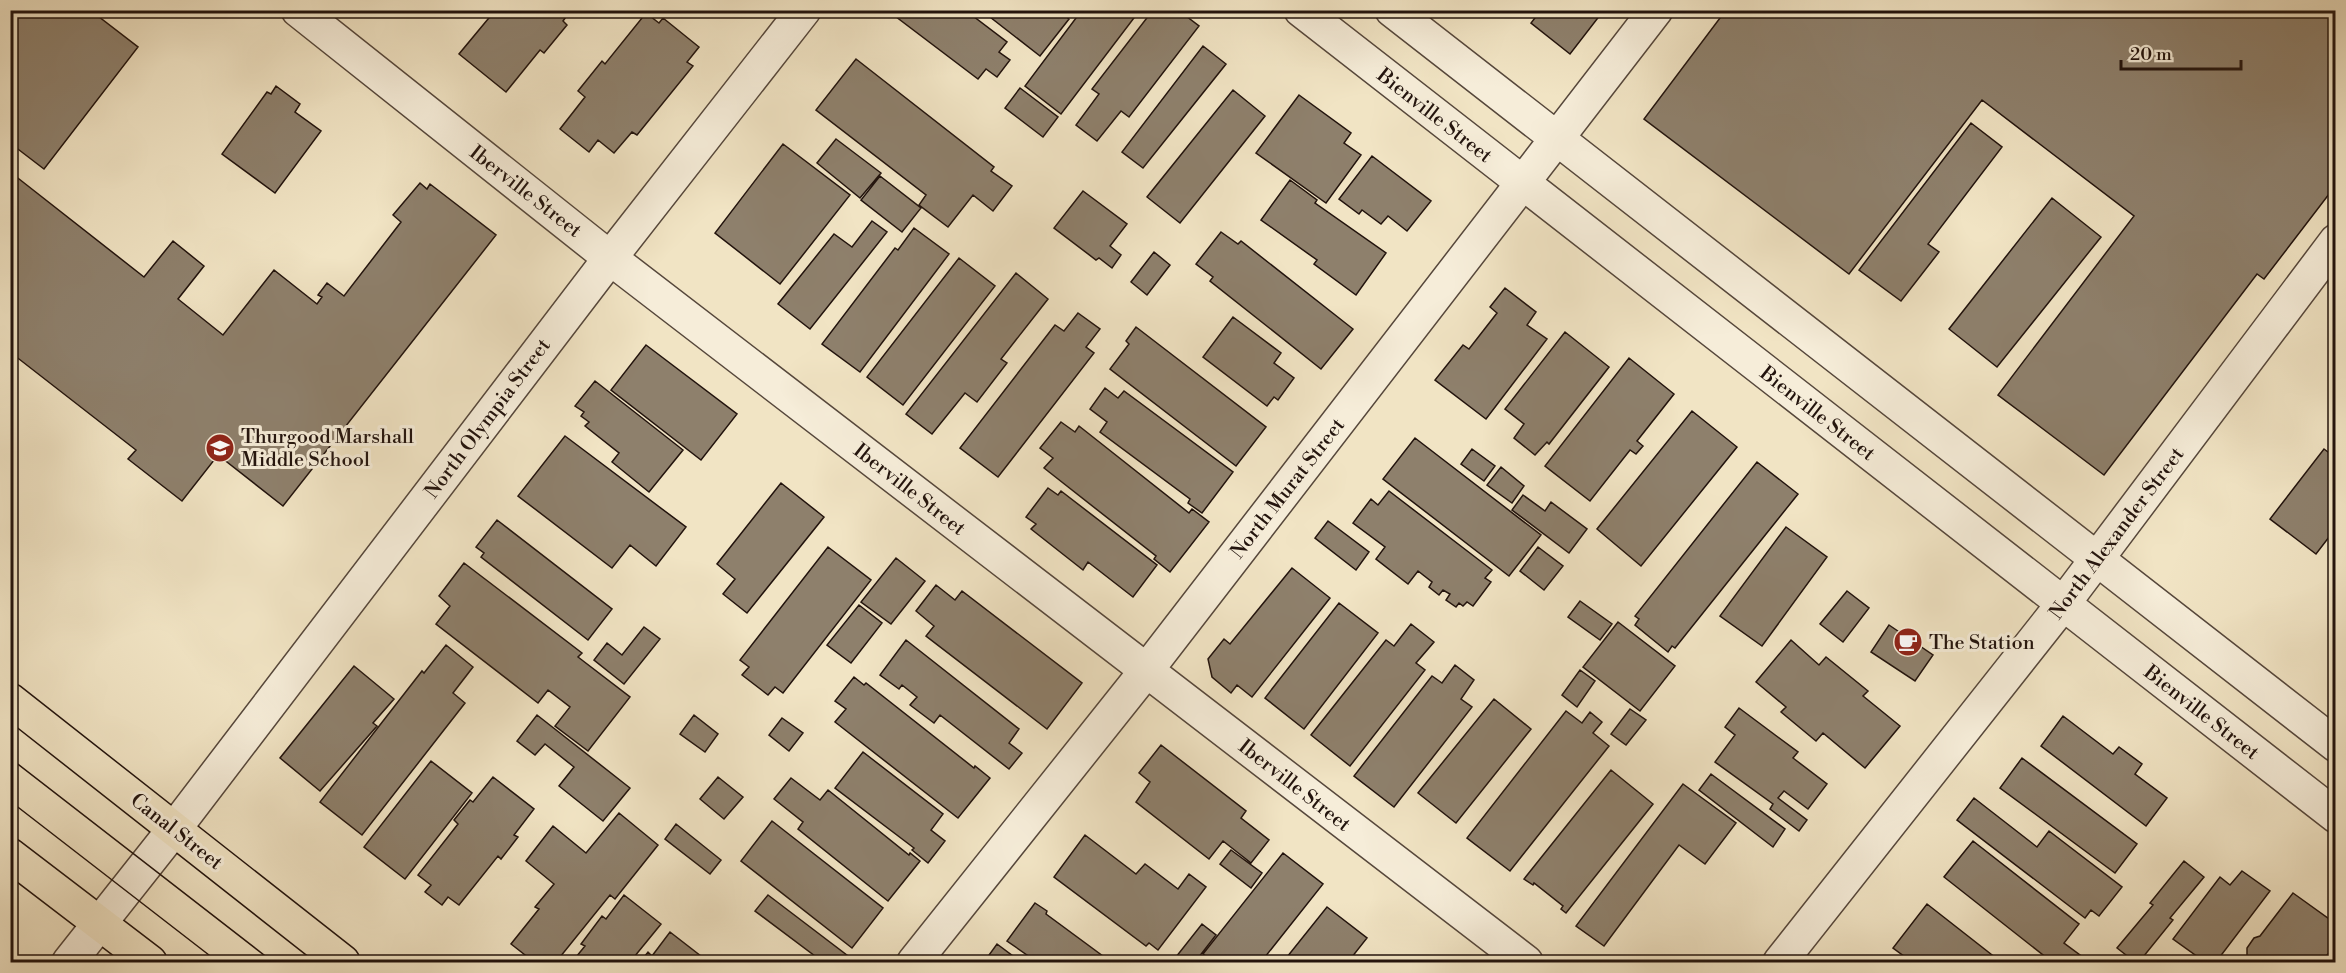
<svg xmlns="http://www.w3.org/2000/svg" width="2346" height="973" font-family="'Libre Bodoni',serif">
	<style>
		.building { fill: #8e806c; stroke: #22130d; stroke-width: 1.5 }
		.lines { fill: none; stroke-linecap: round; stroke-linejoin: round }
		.minor-casing { stroke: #56473b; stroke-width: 36 }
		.tertiary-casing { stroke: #56473b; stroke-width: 36 }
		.primary-casing { stroke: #22130d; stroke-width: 36 }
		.minor { stroke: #f6edd9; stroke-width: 33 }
		.tertiary { stroke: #f6edd9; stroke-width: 33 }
		.primary { stroke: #f1e4c4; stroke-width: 33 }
		.tram { stroke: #22130d; stroke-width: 1.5 }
		.labels { text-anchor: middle; stroke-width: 6; stroke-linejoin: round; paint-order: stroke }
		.street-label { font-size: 20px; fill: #22130d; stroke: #f6edd9 }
		.poi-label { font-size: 20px; fill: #22130d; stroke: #f6edd9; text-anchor: start }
	</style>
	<rect width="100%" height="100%" fill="#f1e4c4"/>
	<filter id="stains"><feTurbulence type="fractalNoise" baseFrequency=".00333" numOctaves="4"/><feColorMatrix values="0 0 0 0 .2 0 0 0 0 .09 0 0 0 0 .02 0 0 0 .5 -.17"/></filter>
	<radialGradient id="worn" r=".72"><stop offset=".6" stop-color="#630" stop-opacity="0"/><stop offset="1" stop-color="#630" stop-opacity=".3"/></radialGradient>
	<path class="building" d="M20 10H90L138 47 44 169 10 143V23Z
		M490 10H571L563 21 567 25 544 53 540 50 506 92 459 54 493 13Z
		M887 10H965L1007 42 999 52 1010 60 997 77 986 69 978 79Z
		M981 10H1058L1069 19 1040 56Z
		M1082 10H1140L1061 114 1025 86Z
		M1153 10H1178L1199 26 1129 117 1121 111 1097 141 1076 125 1099 94 1092 89Z
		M1541 10H1604L1570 54 1531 23Z
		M1726 10H2336V185L2264 279 2257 274 2104 475 1998 395 2134 216 1982 100 1849 274 1644 119Z
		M646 13 659 23 663 18 699 47 687 62 693 66 637 135 632 132 614 153 598 140 589 152 560 129 585 97 578 91 602 61 605 64Z
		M1203 46 1226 64 1143 168 1122 152Z
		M856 59 994 167 991 171 1012 186 993 211 973 195 948 227 919 205 926 195 816 110Z
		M276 86 300 104 295 112 321 131 275 193 222 154 267 92 271 94Z
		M1020 88 1058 117 1043 137 1005 108Z
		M1233 90 1265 116 1180 223 1147 197Z
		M1299 95 1351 133 1344 143 1361 155 1326 203 1256 153Z
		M1971 123 2002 147 1928 244 1939 252 1901 301 1859 270Z
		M836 139 881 173 860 198 817 163Z
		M783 144 850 195 780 284 715 233Z
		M1372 156 1431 201 1407 231 1388 216 1381 224 1362 210 1359 214 1339 199Z
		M14 175 144 277 173 241 204 266 178 299 223 335 274 270 317 304 322 297 318 295 327 283 344 296 401 222 393 215 420 183 427 189 430 184 496 235 283 506 218 455 182 501 128 459 136 450 10 352V180Z
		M880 176 921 208 902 232 861 200Z
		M1290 180 1317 200 1315 203 1386 253 1356 295 1314 264 1317 260 1261 220Z
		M1083 191 1127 224 1110 246 1121 255 1112 268 1099 258 1096 260 1054 228Z
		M2052 198 2101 237 1997 367 1949 329Z
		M872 221 887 232 810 329 778 304 834 234 852 247Z
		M914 228 949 254 860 372 822 344 895 248 898 250Z
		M1221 232 1238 244 1241 241 1353 329 1321 369 1210 281 1213 277 1196 264Z
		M1154 252 1170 265 1147 295 1131 282Z
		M959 258 995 286 903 405 867 377Z
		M1016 273 1048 299 1001 359 1007 363 977 402 965 393 932 434 906 414Z
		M1505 288 1536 312 1527 325 1547 339 1486 419 1435 380 1463 345 1469 349 1497 313 1490 307Z
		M1078 313 1100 329 1086 347 1094 353 998 477 960 448 1055 325 1064 331Z
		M1233 317 1281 353 1274 363 1294 378 1278 400 1274 397 1267 406 1203 357Z
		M1136 327 1266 427 1236 466 1110 369 1129 344 1126 341Z
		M1565 332 1609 367 1549 444 1547 442 1535 455 1514 438 1524 424 1505 409Z
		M646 345 737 414 701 460 611 390Z
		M1629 358 1674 394 1637 441 1643 446 1636 454 1630 450 1590 501 1545 466Z
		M595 381 683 450 649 492 612 462 619 453 585 426 589 422 581 416 584 412 575 406Z
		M1105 388 1118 398 1124 391 1233 472 1202 513 1188 503 1190 499 1100 432 1107 422 1090 409Z
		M1692 411 1737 447 1641 566 1597 529Z
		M1061 422 1075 432 1079 426 1189 513 1192 509 1209 522 1170 572 1154 559 1156 556 1044 468 1053 458 1040 448Z
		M565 436 686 527 656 566 630 545 612 568 518 496Z
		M1415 438 1541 535 1509 576 1383 479Z
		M1472 449 1495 466 1484 481 1461 464Z
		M2324 449 2336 458V528L2316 554 2270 519Z
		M1757 462 1798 494 1675 648 1672 646 1668 652 1635 625 1639 619 1635 616Z
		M1501 467 1524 486 1512 503 1487 485Z
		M781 483 824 517 747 613 723 594 735 579 717 564Z
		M1048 488 1058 495 1061 491 1157 565 1133 597 1088 562 1083 570 1031 529 1036 524 1026 517Z
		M1389 491 1492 570 1485 578 1491 582 1473 606 1467 602 1463 606 1459 603 1456 607 1446 600 1450 594 1443 590 1439 595 1429 587 1432 582 1418 571 1408 584 1376 559 1385 547 1353 523 1371 499 1378 505Z
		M1523 495 1545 511 1551 502 1587 529 1569 553 1512 510Z
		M497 520 612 609 588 640 481 557 484 553 476 547Z
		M1328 521 1369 552 1356 570 1315 538Z
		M1786 527 1827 557 1762 646 1720 616Z
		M828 547 871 580 783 693 775 687 768 695 742 675 749 667 740 660Z
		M1538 547 1563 566 1544 590 1520 571Z
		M896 558 925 581 891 624 861 602Z
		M464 563 582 653 578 657 630 697 588 751 555 726 570 707 548 690 538 703 436 624 450 606 439 596Z
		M1292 568 1330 598 1252 697 1237 685 1231 693 1212 677 1208 659 1224 639 1230 644Z
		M936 585 955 600 962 591 1082 683 1047 729 926 636 934 626 916 611Z
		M1847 591 1869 608 1843 642 1820 624Z
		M1580 601 1612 624 1600 640 1568 617Z
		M1339 603 1378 633 1304 729 1265 698Z
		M859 605 882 623 851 663 827 645Z
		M1618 622 1675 666 1640 711 1583 667Z
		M1411 624 1434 642 1416 663 1425 670 1350 766 1311 735 1386 640 1394 646Z
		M1889 625 1933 655 1915 681 1871 652Z
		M644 627 660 639 624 684 594 660 607 643 622 655Z
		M906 640 1019 729 1009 743 1022 753 1009 769 940 715 934 723 910 705 917 697 902 685 899 689 880 675Z
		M1791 640 1819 665 1826 657 1868 691 1863 696 1900 726 1865 768 1823 733 1816 741 1781 712 1786 707 1756 682Z
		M446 645 473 667 453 693 465 703 362 835 320 802 422 671 424 673Z
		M1455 665 1474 680 1461 699 1472 707 1394 807 1354 776 1432 676 1442 683Z
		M354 666 394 699 373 723 377 726 320 791 280 758Z
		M1580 670 1595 681 1577 707 1562 695Z
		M854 677 864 685 866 683 974 768 975 766 990 778 958 818 835 722 846 709 835 701Z
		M1494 699 1531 729 1456 823 1418 793Z
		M1739 708 1798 752 1793 758 1827 784 1808 809 1784 791 1778 798 1807 820 1799 831 1770 809 1773 804 1715 762 1735 735 1725 727Z
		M1630 709 1646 720 1626 745 1611 734Z
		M1566 711 1582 723 1590 712 1602 722 1593 733 1609 746 1510 871 1467 838Z
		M537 715 630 788 603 821 559 786 574 767 545 744 535 755 517 741Z
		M694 715 718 734 705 752 680 734Z
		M2063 716 2113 754 2119 747 2142 764 2135 774 2167 798 2146 826 2041 746Z
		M782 718 803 733 789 751 769 735Z
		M1161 745 1246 811 1241 818 1269 840 1251 863 1223 841 1209 859 1136 802 1150 782 1139 773Z
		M863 752 943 814 931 830 945 841 928 863 912 850 914 848 835 788Z
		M2022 758 2137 844 2115 873 2000 788Z
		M431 761 472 793 405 879 364 847Z
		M1611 770 1653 804 1566 913 1561 909 1563 906 1534 883 1533 885 1524 879Z
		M1711 774 1785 829 1773 847 1699 790Z
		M493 777 534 809 514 835 518 837 501 859 498 856 459 905 448 897 442 905 425 892 431 885 418 875 458 824 454 820 470 800 473 802Z
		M718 777 743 797 724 819 700 799Z
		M791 778 820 800 828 790 909 855 910 853 920 861 888 901 798 829 803 822 774 799Z
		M1683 784 1736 823 1705 864 1679 845 1604 946 1576 926Z
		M1974 798 2037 847 2049 831 2122 887 2099 916 2091 910 2085 918 1957 820Z
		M619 813 658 845 615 899 610 895 556 962H534L511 944 539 909 535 907 554 884 526 861 553 826 586 853Z
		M772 821 883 908 852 948 741 861Z
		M676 824 721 860 710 874 665 839Z
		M1085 835 1136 874 1145 864 1178 889 1189 874 1206 887 1158 950 1149 943 1146 946 1054 877Z
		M1973 841 2079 924 2064 943 2084 958 2081 962H2052L1944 877Z
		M1231 850 1262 873 1251 888 1220 864Z
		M1283 853 1323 884 1261 962H1215L1203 954Z
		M2184 861 2204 877 2170 918 2173 920 2139 962H2135L2117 948 2153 905 2150 903Z
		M2242 871 2270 891 2216 962H2205L2173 939 2220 877 2230 885Z
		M2293 893 2336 924V945L2321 962H2241L2247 956V948L2254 938 2260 936Z
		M624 895 661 924 630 962H572L585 946 581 944 602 916 606 919Z
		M768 895 856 962H823L755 911Z
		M1035 903 1047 911 1046 914 1111 962H1037L1007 941Z
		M1927 904 2001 962H1912L1893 948Z
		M1327 907 1367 938 1348 962H1283Z
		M1202 924 1216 935 1195 962H1172Z
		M670 932 706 960 705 962H640L648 952 652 956Z
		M997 944 1021 962H984Z"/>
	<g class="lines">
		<g class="minor-casing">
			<path id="minor" d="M298 10 610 258 1526 962
				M69 962 175 828 610 258 804 10
				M914 962 1146 671 1656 10
				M1780 962 2063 604 2336 241"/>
		</g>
		<g class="tertiary-casing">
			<path id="tertiary" d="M1301 10 2336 816
				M1392 10 2336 745"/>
		</g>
		<g class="primary-casing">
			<path id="primary" d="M10 700 343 962
				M10 855 150 962"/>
		</g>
		<use href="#minor" class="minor"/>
		<use href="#tertiary" class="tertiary"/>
		<use href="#primary" class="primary"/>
		<path class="tram" d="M10 758 273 962
			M10 801 218 962"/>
	</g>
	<defs>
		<g id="school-disc" transform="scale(1.5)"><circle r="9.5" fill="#8f2418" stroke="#f6edd9"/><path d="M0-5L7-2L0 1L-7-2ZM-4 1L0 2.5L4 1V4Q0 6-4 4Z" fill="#fff"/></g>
		<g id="cafe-disc" transform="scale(1.5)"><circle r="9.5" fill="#8f2418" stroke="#f6edd9"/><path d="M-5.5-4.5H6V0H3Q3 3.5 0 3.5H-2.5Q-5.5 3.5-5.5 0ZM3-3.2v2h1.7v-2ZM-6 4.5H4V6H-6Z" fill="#fff"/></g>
	</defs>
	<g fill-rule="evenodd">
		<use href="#school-disc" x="220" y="448"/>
		<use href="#cafe-disc" x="1908" y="642"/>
	</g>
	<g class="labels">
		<g class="street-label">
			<text transform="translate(1435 115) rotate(38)" y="7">Bienville Street</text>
			<text transform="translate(526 191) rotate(38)" y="7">Iberville Street</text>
			<text transform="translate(1818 413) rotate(38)" y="7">Bienville Street</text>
			<text transform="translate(487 418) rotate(-53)" y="7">North Olympia Street</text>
			<text transform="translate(1287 488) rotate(-52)" y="7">North Murat Street</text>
			<text transform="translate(910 489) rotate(38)" y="7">Iberville Street</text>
			<text transform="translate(2116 533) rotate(-53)" y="7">North Alexander Street</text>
			<text transform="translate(2202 712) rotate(38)" y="7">Bienville Street</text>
			<text transform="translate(1295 785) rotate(38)" y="7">Iberville Street</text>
			<text transform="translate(177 831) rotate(38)" y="7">Canal Street</text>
		</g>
		<g class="poi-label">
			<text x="241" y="443">Thurgood Marshall<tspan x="241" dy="23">Middle School</tspan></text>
			<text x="1929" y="649">The Station</text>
		</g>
	</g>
	<rect width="2346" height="973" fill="none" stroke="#f1e4c4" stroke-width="36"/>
	<rect x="12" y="12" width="2322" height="949" fill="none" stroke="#22130d" stroke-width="3"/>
	<rect x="18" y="18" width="2310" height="937" fill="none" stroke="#22130d" stroke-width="1.5"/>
	<path d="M2121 60v9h120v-9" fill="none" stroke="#22130d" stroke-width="3"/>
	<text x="2130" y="60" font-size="18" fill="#22130d" stroke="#f6edd9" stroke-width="4.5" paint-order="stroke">20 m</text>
	<rect width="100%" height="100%" filter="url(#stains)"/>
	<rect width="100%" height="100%" fill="url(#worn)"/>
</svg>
